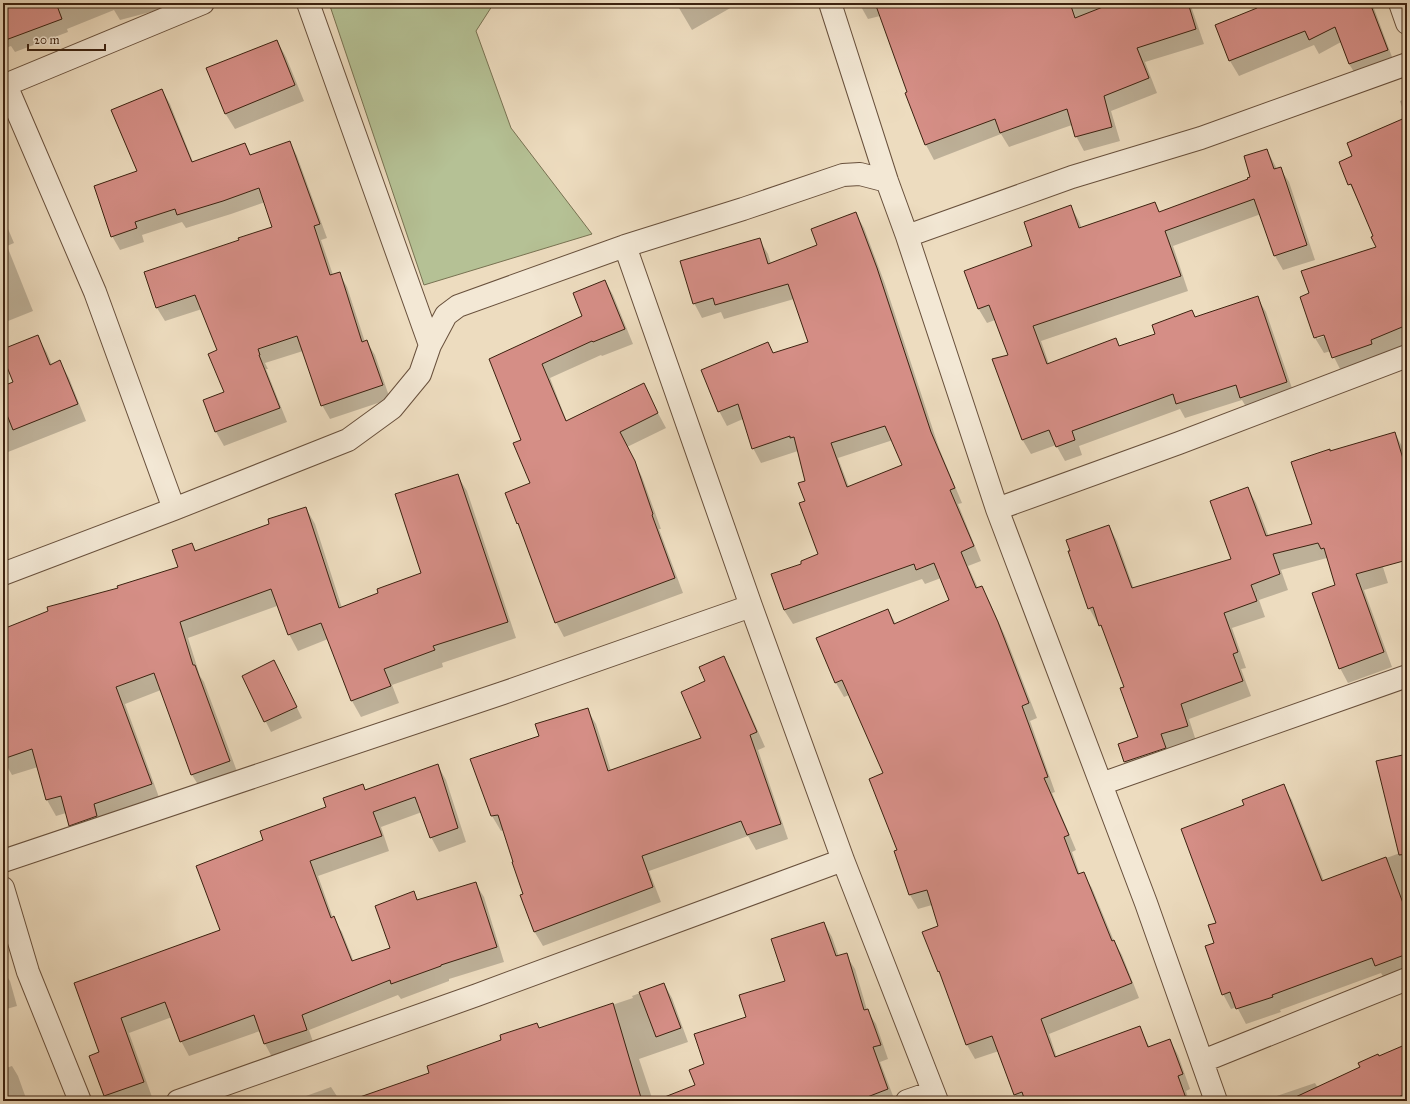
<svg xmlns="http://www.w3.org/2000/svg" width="1410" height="1104" font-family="'IM FELL Great Primer',serif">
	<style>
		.green { fill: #b5c195; stroke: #787252 }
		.shadow { fill: #0003; fill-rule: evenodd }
		.building { fill: #d58e86; stroke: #3c2210; fill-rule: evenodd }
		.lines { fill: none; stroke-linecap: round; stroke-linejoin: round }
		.minor-casing { stroke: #68503c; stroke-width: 24 }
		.minor { stroke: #f3e8d5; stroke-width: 22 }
	</style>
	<rect width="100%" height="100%" fill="#eddcbf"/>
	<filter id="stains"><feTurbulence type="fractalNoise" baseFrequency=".005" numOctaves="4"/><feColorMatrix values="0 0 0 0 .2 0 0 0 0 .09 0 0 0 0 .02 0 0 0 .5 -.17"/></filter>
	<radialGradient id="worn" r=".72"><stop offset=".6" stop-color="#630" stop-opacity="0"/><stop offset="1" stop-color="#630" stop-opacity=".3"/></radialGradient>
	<path class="green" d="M329 3H494L476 31 511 128 592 234 424 285Z"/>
	<path class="shadow" d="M3 3H185L120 20 114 10 67 29 68 32 15 52 11 46 3 49Z
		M676 3H739L692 30Z
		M859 3H1190L1204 44 1145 62 1157 93 1111 111 1120 141 1084 151 1076 136 1072 125 1009 147 1001 134 934 160 926 145 906 93H908L880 16 868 19Z
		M1256 3H1372L1395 65 1358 78 1349 64 1341 42 1319 54 1314 45 1239 76 1230 61 1216 26 1258 9Z
		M277 41 286 57 304 101 235 129 225 113Z
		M162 90 170 104 193 162 244 144 251 156 290 142 297 156 327 238 321 240 333 275 339 273 347 287 365 342H367L375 355 390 399 330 419 322 405 303 351 265 363 268 369H266L287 422 224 446 216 432 204 401 225 393 218 350 202 309 165 321 157 308 145 273 240 241 273 228 265 202 231 214 186 228 182 222 142 235 144 242 120 250 112 236 138 172Z
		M1407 98V344L1342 373 1331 351 1324 353 1315 338 1301 297 1310 294 1377 248 1375 236 1340 163 1354 157 1406 119 1400 101ZM1328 333 1329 334 1317 339V336Z
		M1267 150 1277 169 1280 168 1289 182 1315 260 1283 270 1275 256 1261 214 1173 246 1188 291 1041 341 1049 364 1116 339 1120 347 1157 335 1192 311 1196 318 1257 297 1266 312 1295 397 1249 412 1242 400 1185 418 1180 409 1079 446 1082 455 1065 461 1056 445 1031 454 1022 439 1009 356 995 320 987 323 978 308 1071 207 1079 221 1082 229 1155 204 1160 213 1252 178Z
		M856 214 864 228 885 284 939 448 962 503 958 504 981 561 968 566 978 588 981 587 989 601 1006 638 1037 718 1030 721 1055 792 1052 793 1076 850 1072 852 1080 875 1083 873 1092 888 1114 941 1122 955 1139 998 1049 1034 1057 1058 1139 1027 1150 1048 1170 1040 1178 1055 1190 1089 1186 1091 1189 1101H1018L1015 1094 999 1051 975 1059 967 1045 942 978 938 971 939 927 932 905 918 909 910 895 895 852 898 851 885 774 849 695 844 697 836 683 888 610 896 624 950 601 941 578 925 584 922 579 793 624 784 610 803 564 820 555 806 502V482L798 451 761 463 753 448 743 419 727 426 719 411 768 344 774 354 809 342 794 299 724 319 721 312 702 318 694 303 759 239 768 254 771 264 819 246ZM893 440 903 465 849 487 838 458Z
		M3 217 14 243 7 246 33 311 3 323Z
		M605 281 613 295 633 344 602 356 601 355 550 378 567 422 643 385 666 428 627 447 642 477 661 529H659L683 593 564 637 556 622 522 531 518 523 506 493 531 484 522 440 490 360 584 317Z
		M37 336 47 353 52 365 60 362 69 378 86 421 3 454V413L7 411 3 402V387L15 382 3 354V350Z
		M1395 433 1403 448 1407 460V535L1376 545 1388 583 1364 590 1392 667 1348 683 1340 668 1336 586 1327 558 1281 570 1288 590 1259 600 1265 617 1232 628 1246 668 1241 669 1251 696 1189 719 1196 741 1134 777 1125 762 1119 744 1139 737 1125 687 1106 636 1099 623 1098 624 1089 608 1109 526 1117 541 1134 589 1232 559 1248 488 1256 503 1269 537 1313 525 1330 452Z
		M457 475 467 491 516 638 442 663 443 667 392 685 399 703 361 717 352 701 328 639 298 651 289 634 277 606 188 638 200 676 204 682 239 777 202 791 192 775 161 690 125 704 160 800 79 841 70 825 66 813 56 816 47 800 38 767 12 775 3 759V630L179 568 192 544 196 552 270 524 306 508 315 524 342 608 379 594 423 573Z
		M3 532 6 539 3 540Z
		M1407 554V568L1402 555Z
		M724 658 732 672 765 747 758 750 788 839 756 850 748 836 649 871 661 902 543 946 534 931 524 895 504 830 501 831 492 816 540 737 587 709 596 724 611 771 703 739 707 682Z
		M274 661 302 718 271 732 243 676Z
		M1407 755V972L1385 980 1381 973 1280 1010 1281 1012 1246 1024 1237 1007 1231 1009 1223 994 1215 944 1218 923 1246 806 1283 785 1292 800 1324 881 1400 853Z
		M438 766 446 780 466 842 439 852 431 837 422 812 381 827 389 851 318 876 333 918 342 932 354 962 392 949 414 892 418 900 475 883 484 897 504 962 449 979V981L401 999 398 995 309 1030 314 1045 273 1059 265 1044 260 1031 189 1056 181 1041 172 1017 129 1033 152 1097 140 1101H108L91 1056 100 1053 75 983 222 930 264 841 328 808 363 785 366 791Z
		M824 923 832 937 839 957 846 955 855 969 867 1010 876 1024 888 1059 880 1062 895 1101H657L696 1085 705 1065 747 1018 787 982Z
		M3 970 10 981 17 1006 3 1010Z
		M664 984 672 998 688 1042 639 1059 653 1101H350L431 1073 540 1029 633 998 632 996Z
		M1407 1045V1101H1262L1315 1083 1318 1088 1361 1068 1379 1057Z
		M12 1066 18 1076 27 1101H3V1069Z
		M331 1087 340 1101H292Z"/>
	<path class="building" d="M3 3H56L62 19 3 41Z
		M875 3H1070L1075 18 1113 3H1188L1196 29 1137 48 1149 78 1104 96 1112 127 1075 137 1067 109 1000 133 995 119 925 145 905 93 907 92Z
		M1255 3H1370L1388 50 1349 64 1335 27 1309 40 1305 31 1229 61 1215 25 1257 8Z
		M277 40 295 85 225 114 206 68Z
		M162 89 192 162 245 143 250 155 290 141 320 224 314 226 330 275 340 272 362 342 367 340 383 385 321 406 297 336 258 349 260 355H259L280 408 215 432 203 400 224 392 208 354 217 350 195 295 156 308 144 272 239 240 238 238 272 227 259 188 223 201 177 215 175 209 135 222 137 228 111 237 94 186 137 171 111 110Z
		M1407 117V325L1371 340 1372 344 1332 358 1324 335 1314 338 1300 297 1309 293 1301 271 1376 247 1371 237 1373 236 1351 184 1348 185 1339 162 1352 156 1347 143Z
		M1267 149 1274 169 1281 167 1307 245 1274 256 1254 199 1165 231 1181 276 1033 326 1047 364 1116 338 1119 346 1155 334 1152 325 1192 310 1195 317 1258 296 1287 382 1240 398 1236 385 1176 404 1173 394 1072 431 1075 440 1056 447 1049 430 1022 440 992 359 1008 355 989 305 978 309 964 271 1032 246 1024 222 1071 205 1079 228 1155 202 1159 212 1248 179 1247 178 1250 177 1244 156Z
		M856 212 877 268 931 432 955 488 950 490 974 546 961 552 976 588 982 586 998 622 1029 703 1022 706 1048 777 1044 778 1069 835 1064 837 1078 874 1084 872 1112 941 1114 940 1132 983 1041 1019 1055 1057 1140 1026 1148 1047 1170 1039 1183 1074 1178 1076 1187 1101H1025L1022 1092 1014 1095 992 1036 966 1045 939 971 938 972 922 932 938 926 927 890 909 895 894 851 897 850 869 779 883 773 842 680 835 683 816 638 888 609 894 624 949 600 934 563 916 570 914 564 784 610 771 574 801 564V561L818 554 799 503 805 501 798 483 805 481 794 437 790 438V436L752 449 738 404 718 412 701 370 768 342 773 353 808 342 788 284 715 305 713 298 693 304 680 261 760 238 768 264 817 245 811 229ZM885 426 902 465 847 487 831 443Z
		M605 280 625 329 593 342 592 341 542 364 566 421 644 383 658 413 620 432 635 461 653 514 652 515 675 578 555 623 518 523 517 524 505 493 530 483 513 443 521 440 489 359 582 316 573 293Z
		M38 335 50 365 60 360 78 404 13 430 3 405V386L13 382 3 357V349Z
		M1395 432 1407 472V560L1356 574 1384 652 1339 669 1312 593 1335 585 1324 548 1321 549 1318 543 1273 554 1280 574 1251 585 1257 601 1224 613 1238 652 1233 654 1243 681 1181 704 1188 726 1161 734 1166 748 1124 762 1118 744 1138 737 1120 688 1124 687 1101 625 1099 626 1093 607 1088 609 1068 551H1070L1066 540 1109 525 1132 588 1231 559 1210 501 1248 487 1266 536 1312 524 1291 462 1330 449V451Z
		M458 474 508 622 433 646 435 650 384 669 391 686 351 701 321 623 288 635 271 589 180 622 193 665H195L230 761 191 775 154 673 116 687 152 784 94 804 97 816 69 826 61 796 46 800 32 749 3 759V629L48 611 47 607 118 588 117 586 178 567 172 550 192 543 195 551 269 524 268 519 306 507 339 608 378 593 377 589 421 573 395 494Z
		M724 656 757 732 750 735 781 824 747 835 741 821 642 856 653 887 534 932 520 895 523 894 512 862H513L498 815 491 816 470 759 539 736 535 724 588 708 608 771 701 738 681 692 705 681 699 667Z
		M274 660 297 707 264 722 242 676Z
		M1407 754V854L1399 855 1376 761Z
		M438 764 458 828 430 838 415 797 373 812 382 836 310 861 331 918 334 916 352 961 390 948 375 906 414 891 417 900 476 882 497 947 441 965V966L391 984 390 980 302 1015 307 1030 264 1044 254 1015 180 1042 165 1002 121 1018 144 1082 104 1096 89 1056 99 1052 74 983 220 930 196 866 263 840 260 831 326 807 323 798 363 784 365 790Z
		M1284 784 1322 881 1386 857 1407 914V954L1375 966 1372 958 1272 995 1273 997 1236 1009 1230 992 1222 995 1205 946 1214 943 1208 925 1216 923 1181 829 1244 805 1242 800Z
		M824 922 836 956 847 953 864 1010 868 1009 881 1045 873 1047 888 1089 857 1101H658L657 1100 695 1085 689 1070 704 1064 694 1034 746 1017 739 995 785 981 771 939Z
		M664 983 681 1028 656 1037 639 992Z
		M613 1003 642 1101H357V1098L429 1073 427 1066 501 1040 500 1035 537 1023 539 1028Z
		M1407 1044V1093L1390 1101H1287L1360 1067 1358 1063 1378 1054 1379 1056Z"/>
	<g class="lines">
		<g class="minor-casing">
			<path id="minor" d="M308 3 430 345
				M830 3 887 181 907 236 997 509 1146 903 1216 1101
				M1400 3 1407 23
				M6 85 95 292 174 509
				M3 86 203 3
				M907 236 1072 177 1201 138 1407 64
				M625 246 751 606 843 860 937 1101
				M997 509 1179 443 1407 356
				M3 574 174 509 348 440 392 408 420 374 430 345 446 315 458 306 625 246 743 209 843 175 860 174 887 181
				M1101 784 1407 676
				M3 861 503 693 751 606
				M3 888 28 972 80 1101
				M1203 1061 1407 979
				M178 1101 477 995 843 860
				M907 1101 933 1092"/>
		</g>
		<use href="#minor" class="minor"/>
	</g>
	<rect width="1410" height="1104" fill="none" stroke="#eddcbf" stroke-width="16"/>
	<rect x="4" y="4" width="1402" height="1096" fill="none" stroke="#3c2210" stroke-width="2"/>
	<rect x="8" y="8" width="1394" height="1088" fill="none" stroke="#3c2210"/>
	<path d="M28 44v6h77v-6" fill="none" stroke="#3c2210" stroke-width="2"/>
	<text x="34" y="44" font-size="12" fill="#3c2210" stroke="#f3e8d5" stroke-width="3" paint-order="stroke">20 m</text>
	<rect width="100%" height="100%" filter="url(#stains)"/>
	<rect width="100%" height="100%" fill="url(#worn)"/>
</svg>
